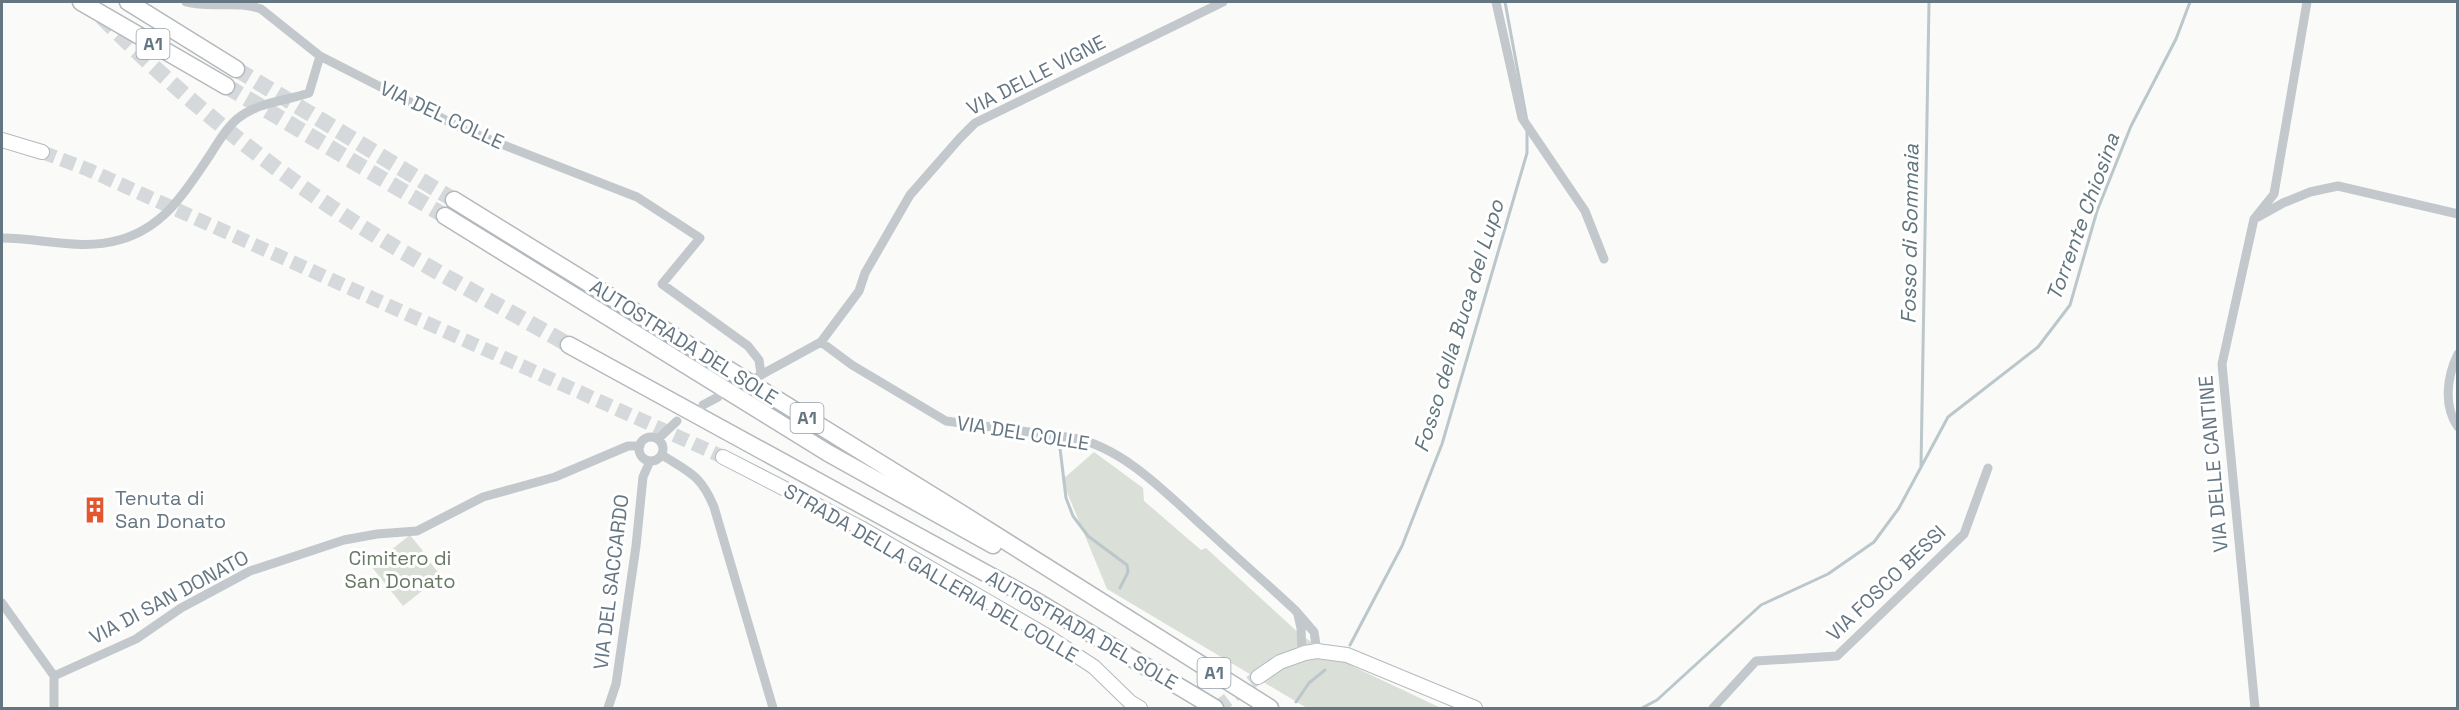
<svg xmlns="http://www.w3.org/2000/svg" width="2459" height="710" font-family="'Space Grotesk',sans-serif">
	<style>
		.green { fill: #dadfd7 }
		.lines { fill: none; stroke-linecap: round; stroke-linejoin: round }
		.stream { stroke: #bbc7cb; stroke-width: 3 }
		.secondary-tunnel { stroke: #d5d9db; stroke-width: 14; stroke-dasharray: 14 7; stroke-linecap: butt }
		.motorway-tunnel { stroke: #d5d9db; stroke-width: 16; stroke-dasharray: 16 8; stroke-linecap: butt }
		.secondary-casing { stroke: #b3babf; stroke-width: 16 }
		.motorway-casing { stroke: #b4b9bd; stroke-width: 19 }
		.minor { stroke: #c3c8cc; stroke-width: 9 }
		.secondary { stroke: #fff; stroke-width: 14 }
		.motorway { stroke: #fff; stroke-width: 16 }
		.labels { text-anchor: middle; stroke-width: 6; stroke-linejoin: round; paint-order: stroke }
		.shield { fill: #fff; stroke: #939fa8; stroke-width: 1.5 }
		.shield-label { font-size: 18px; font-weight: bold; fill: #657683 }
		.street-label { font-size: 20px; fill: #657683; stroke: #fff }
		.poi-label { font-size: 20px; fill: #657683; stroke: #fff; text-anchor: start }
		.park-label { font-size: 20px; fill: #687a64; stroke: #fff }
		.water-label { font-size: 21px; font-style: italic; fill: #60757c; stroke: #fff }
	</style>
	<rect width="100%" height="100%" fill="#fafaf8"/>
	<path class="green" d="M1094 452 1143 488 1144 501 1201 550 1206 548 1302 636 1354 667 1441 708H1307L1107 589 1062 480Z
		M410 535 423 551 417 556 419 560 425 556 441 576 403 606 371 566Z"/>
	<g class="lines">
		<path class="stream" d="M1505 2 1527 121
			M1060 448 1066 498 1073 516 1088 536 1127 565 1128 572 1120 588
			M1921 466 1929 2
			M1350 645 1402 546 1442 444 1527 153V130
			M1296 702 1309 683 1325 670
			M1642 708 1657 700 1761 605 1828 574 1874 542 1899 508 1948 417 2038 347 2070 305 2097 211 2131 126 2176 39 2190 2"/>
		<path class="secondary-tunnel" d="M42 152 89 170 723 457
			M1217 708 1258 677"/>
		<path class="motorway-tunnel" d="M102 17C173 89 252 154 337 211 411 260 492 301 569 345
			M236 69 454 200
			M226 86 445 216"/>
		<g class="secondary-casing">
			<path id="secondary" d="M2 140 42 152
				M723 457 861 528 1047 636 1094 667 1130 702 1140 708
				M1258 677 1280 662 1305 653 1317 651 1347 655 1475 708"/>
		</g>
		<g class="motorway-casing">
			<path id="motorway" d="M81 2 226 86
				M128 2 236 69
				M454 200 956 510 1270 708
				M445 216 828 453 993 545
				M569 345 1031 598 1215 708"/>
		</g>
		<path class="minor" d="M186 2C211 9 237 0 261 9L320 56 465 130 637 197 700 238 662 284 748 346 759 360 761 374
			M1496 2 1522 118 1585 211 1604 259
			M2258 217 2283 203 2310 192 2338 186 2458 214
			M2 238C41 238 81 251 119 240 164 228 186 191 210 155 218 143 225 129 237 119 258 102 285 101 309 93L320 56
			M821 342 852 365 946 421 1073 438C1124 447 1170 497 1207 530 1236 557 1266 583 1295 610L1314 632 1317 651
			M2458 354C2447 376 2443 406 2458 427
			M757 377 821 342 859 291 865 273 910 195 960 138 975 123 1223 2
			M703 405 718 397
			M639 449a12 12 0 1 1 24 0a12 12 0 1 1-24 0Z
			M658 439 677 421
			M662 455C689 472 701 475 714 507L773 708
			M2 603 54 676
			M1298 615 1301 628 1302 654
			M54 708V676L136 639 181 608 250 571 344 540 377 534 417 531 483 497 555 477 628 446H640
			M608 708 616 684 636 546 643 477 650 461
			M1713 708 1756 661 1837 656 1964 534 1988 468
			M2255 708 2222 364 2254 219 2274 194 2307 2"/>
		<use href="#secondary" class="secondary"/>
		<use href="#motorway" class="motorway"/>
	</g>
	<defs>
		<g id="building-bare" transform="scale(2.07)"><path d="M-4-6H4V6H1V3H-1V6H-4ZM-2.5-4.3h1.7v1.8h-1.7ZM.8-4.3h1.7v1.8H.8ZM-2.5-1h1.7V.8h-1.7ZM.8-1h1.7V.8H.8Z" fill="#e4572e" stroke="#fff" stroke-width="2.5" paint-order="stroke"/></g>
	</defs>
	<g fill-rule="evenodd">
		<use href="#building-bare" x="95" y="510"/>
	</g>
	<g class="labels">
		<g class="shield">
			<rect x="136.5" y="29" width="33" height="30" rx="4.5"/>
			<rect x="790.5" y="403" width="33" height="30" rx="4.5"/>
			<rect x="1197.5" y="658" width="33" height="30" rx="4.5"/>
		</g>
		<g class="shield-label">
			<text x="153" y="50">A1</text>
			<text x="807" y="424">A1</text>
			<text x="1214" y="679">A1</text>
		</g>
		<g class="street-label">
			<text transform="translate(1036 75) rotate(-27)" y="7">VIA DELLE VIGNE</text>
			<text transform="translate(442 115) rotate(25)" y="7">VIA DEL COLLE</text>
			<text transform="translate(684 342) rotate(32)" y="7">AUTOSTRADA DEL SOLE</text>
			<text transform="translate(1023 433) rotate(9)" y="7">VIA DEL COLLE</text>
			<text transform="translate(2213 464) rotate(-95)" y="7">VIA DELLE CANTINE</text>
			<text transform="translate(931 573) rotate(30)" y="7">STRADA DELLA GALLERIA DEL COLLE</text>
			<text transform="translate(611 582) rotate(-83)" y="7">VIA DEL SACCARDO</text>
			<text transform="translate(1886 583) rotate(-44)" y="7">VIA FOSCO BESSI</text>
			<text transform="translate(169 597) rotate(-28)" y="7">VIA DI SAN DONATO</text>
			<text transform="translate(1082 630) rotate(30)" y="7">AUTOSTRADA DEL SOLE</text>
		</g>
		<g class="poi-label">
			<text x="115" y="505">Tenuta di<tspan x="115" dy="23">San Donato</tspan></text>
		</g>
		<g class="park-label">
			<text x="400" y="565">Cimitero di<tspan x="400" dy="23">San Donato</tspan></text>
		</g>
		<g class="water-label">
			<text transform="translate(2083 217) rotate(-70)" y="7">Torrente Chiosina</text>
			<text transform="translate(1910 234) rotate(-89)" y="7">Fosso di Sommaia</text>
			<text transform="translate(1459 326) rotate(-73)" y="7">Fosso della Buca del Lupo</text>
		</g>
	</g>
	<rect width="2459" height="710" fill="none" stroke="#657683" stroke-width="6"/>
</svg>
